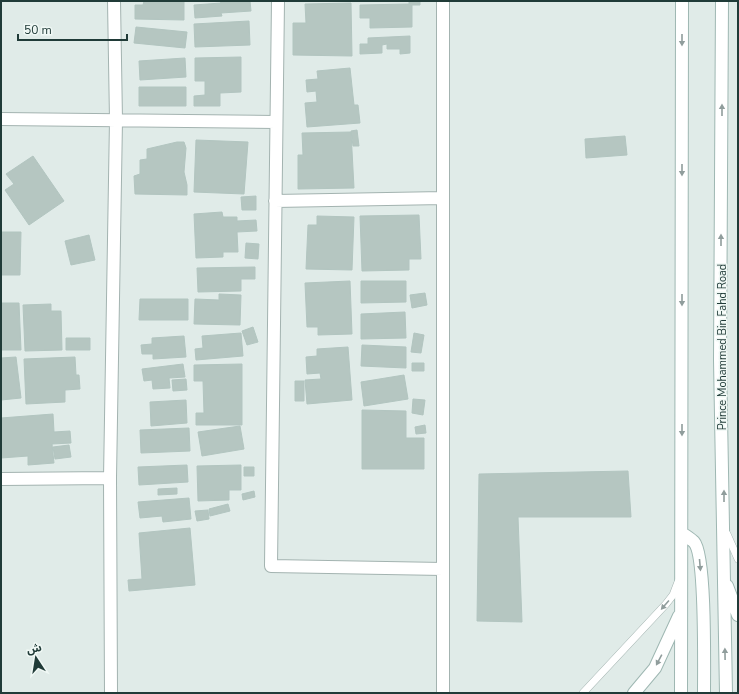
<svg xmlns="http://www.w3.org/2000/svg" width="739" height="694" font-family="'Nunito Sans','Noto Sans Arabic',sans-serif">
	<style>
		.building { fill: #b5c6c1; stroke: #b2c5c0 }
		.lines { fill: none; stroke-linecap: round; stroke-linejoin: round }
		.lane-casing { stroke: #a3b3b0; stroke-width: 8 }
		.street-casing { stroke: #a3b3b0; stroke-width: 14 }
		.secondary-casing { stroke: #9eb7b2; stroke-width: 14 }
		.lane { stroke: #fff; stroke-width: 7 }
		.street { stroke: #fff; stroke-width: 12 }
		.secondary { stroke: #fff; stroke-width: 12 }
		.oneway { fill: #909d9c }
		.labels { text-anchor: middle; stroke-width: 3; stroke-linejoin: round; paint-order: stroke }
		.street-label { font-size: 11px; fill: #203b38; stroke: #f0f8f5 }
	</style>
	<rect width="100%" height="100%" fill="#e0ebe8"/>
	<path class="building" d="M144 1H184V20L135 19V5H143Z
		M220 1H250L251 11 221 13 222 16 195 18 194 5 221 3Z
		M409 1H420V5H412V27L370 28V18H360V5L409 4Z
		M351 3 352 56 293 55V23H306L305 4Z
		M249 21 250 45 195 47 194 24Z
		M136 27 187 32 185 48 134 43Z
		M410 36V53L400 54V49H387V44L382 45V53L360 54V44H368V38Z
		M241 57V92L220 93V106H194V96L205 95V81H195V58Z
		M185 58 186 77 140 80 139 61Z
		M350 68 354 105H358L360 123 307 127 305 103 317 102 316 91 307 92 306 80 318 79 317 71Z
		M139 87H186V106H139Z
		M357 130 359 146H353L351 131Z
		M351 132 354 188 298 189V155H303L302 133Z
		M625 136 627 155 586 158 585 139Z
		M196 140 248 142 244 194 194 192Z
		M177 142H184L186 148 184 172 187 185V195L135 194 134 176 140 174V160L147 159V149Z
		M33 156 64 201 29 225 5 190 14 184 6 174Z
		M256 196V210H242L241 197Z
		M222 212 223 217H237V221L256 220 257 231 237 232 238 252H223V257L196 258 194 214Z
		M419 215 421 259H409V270L362 271 360 216Z
		M317 216 354 217 352 270 306 269 308 225H317Z
		M1 232H21L20 275H1Z
		M89 235 95 260 71 265 65 241Z
		M246 243 259 244 258 259 245 258Z
		M255 267V279H241V291L198 292 197 268Z
		M350 281 352 334 318 335V327H307L305 283Z
		M361 281H406V302L361 303Z
		M425 293 427 305 412 308 410 295Z
		M219 294 241 295 240 325 194 324 195 299 219 300Z
		M140 299H188V320H139Z
		M1 303H19L21 350H1Z
		M51 304V311H61L62 350 25 351 23 305Z
		M405 312 406 338 361 339V314Z
		M253 327 258 342 247 345 242 331Z
		M241 333 243 356 196 360 195 349 203 348 202 336Z
		M414 333 424 335 421 353 411 352Z
		M184 336 186 357 153 359V354H142L141 345 152 344V338Z
		M66 338H90V350H66Z
		M362 345 406 347V368L361 366Z
		M348 347 352 400 307 404 305 380 321 379 320 373 307 374 306 357 317 356V349Z
		M16 357 21 398 1 400V358Z
		M75 357 76 375H79L80 389 65 390V402L26 404 24 359Z
		M412 363H424V371H412Z
		M183 364 185 377 169 378 170 388 153 389 152 380 144 381 142 369Z
		M242 364V425H196V413H204L203 381H194V365Z
		M404 375 408 399 364 406 361 382Z
		M186 379 187 390 173 391 172 380Z
		M295 381H304V401H295Z
		M413 399 425 400 423 415 412 413Z
		M186 400 187 423 151 426 150 402Z
		M362 410 406 411V438H424V469H362Z
		M53 414 54 432 70 431 71 443 52 444 54 463 28 465V456L1 458V418Z
		M425 425 426 433 416 434 415 427Z
		M240 426 244 449 202 456 198 432Z
		M189 428 190 451 141 453 140 430Z
		M69 445 71 457 55 459 53 447Z
		M187 465 188 482 139 485 138 467Z
		M241 465V490H229V500L198 501 197 466Z
		M244 467H254V476H244Z
		M628 471 631 517H518L522 622 477 621 479 474Z
		M177 488V494L158 495V489Z
		M254 491 255 497 243 500 242 494Z
		M189 498 191 519 163 522 162 516 140 518 138 502Z
		M228 504 230 511 210 516 209 509Z
		M208 510 209 519 197 521 195 511Z
		M190 528 195 585 129 591 128 580 142 579 139 533Z"/>
	<g class="lines">
		<g class="lane-casing">
			<path id="lane" d="M727 534 738 559
				M583 693 666 604 673 595 678 582"/>
		</g>
		<g class="street-casing">
			<path id="street" d="M278 1 271 566 443 569
				M443 1V693
				M1 119 276 122
				M275 201 443 198
				M1 479 110 478
				M111 693 110 478 116 120 114 1"/>
		</g>
		<g class="secondary-casing">
			<path id="secondary" d="M722 1 720 360 726 693
				M682 533C686 536 691 539 694 542 706 555 704 669 704 693
				M727 586 738 615
				M634 693 655 668 679 616
				M681 693 682 1"/>
		</g>
		<use href="#lane" class="lane"/>
		<use href="#street" class="street"/>
		<use href="#secondary" class="secondary"/>
	</g>
	<defs><path id="oneway-solid" d="M-6-.8H1V-3.2L6.5 0L1 3.2V.8H-6Z"/></defs>
	<g class="oneway">
		<use href="#oneway-solid" transform="translate(682 40) rotate(90)"/>
		<use href="#oneway-solid" transform="translate(722 110) rotate(-90)"/>
		<use href="#oneway-solid" transform="translate(682 170) rotate(90)"/>
		<use href="#oneway-solid" transform="translate(721 240) rotate(-90)"/>
		<use href="#oneway-solid" transform="translate(682 300) rotate(90)"/>
		<use href="#oneway-solid" transform="translate(682 430) rotate(90)"/>
		<use href="#oneway-solid" transform="translate(724 496) rotate(-90)"/>
		<use href="#oneway-solid" transform="translate(700 565) rotate(85)"/>
		<use href="#oneway-solid" transform="translate(665 605) rotate(131)"/>
		<use href="#oneway-solid" transform="translate(725 654) rotate(-91)"/>
		<use href="#oneway-solid" transform="translate(659 660) rotate(118)"/>
	</g>
	<g class="labels">
		<g class="street-label">
			<text transform="translate(722 347) rotate(-90)" y="4">Prince Mohammed Bin Fahd Road</text>
		</g>
	</g>
	<rect width="739" height="694" fill="none" stroke="#203b38" stroke-width="4"/>
	<g transform="translate(36 658) rotate(348)" stroke="#f0f8f5" stroke-width="3" paint-order="stroke">
	<path d="M0-3L7 15L0 10L-7 15Z" fill="#203b38"/>
	<text y="-6" font-size="11" font-weight="bold" text-anchor="middle" fill="#203b38">ش</text>
	</g>
	<path d="M18 34v6h109v-6" fill="none" stroke="#203b38" stroke-width="2"/>
	<text x="24" y="34" font-size="12" fill="#203b38" stroke="#f0f8f5" stroke-width="3" paint-order="stroke">50 m</text>
</svg>
